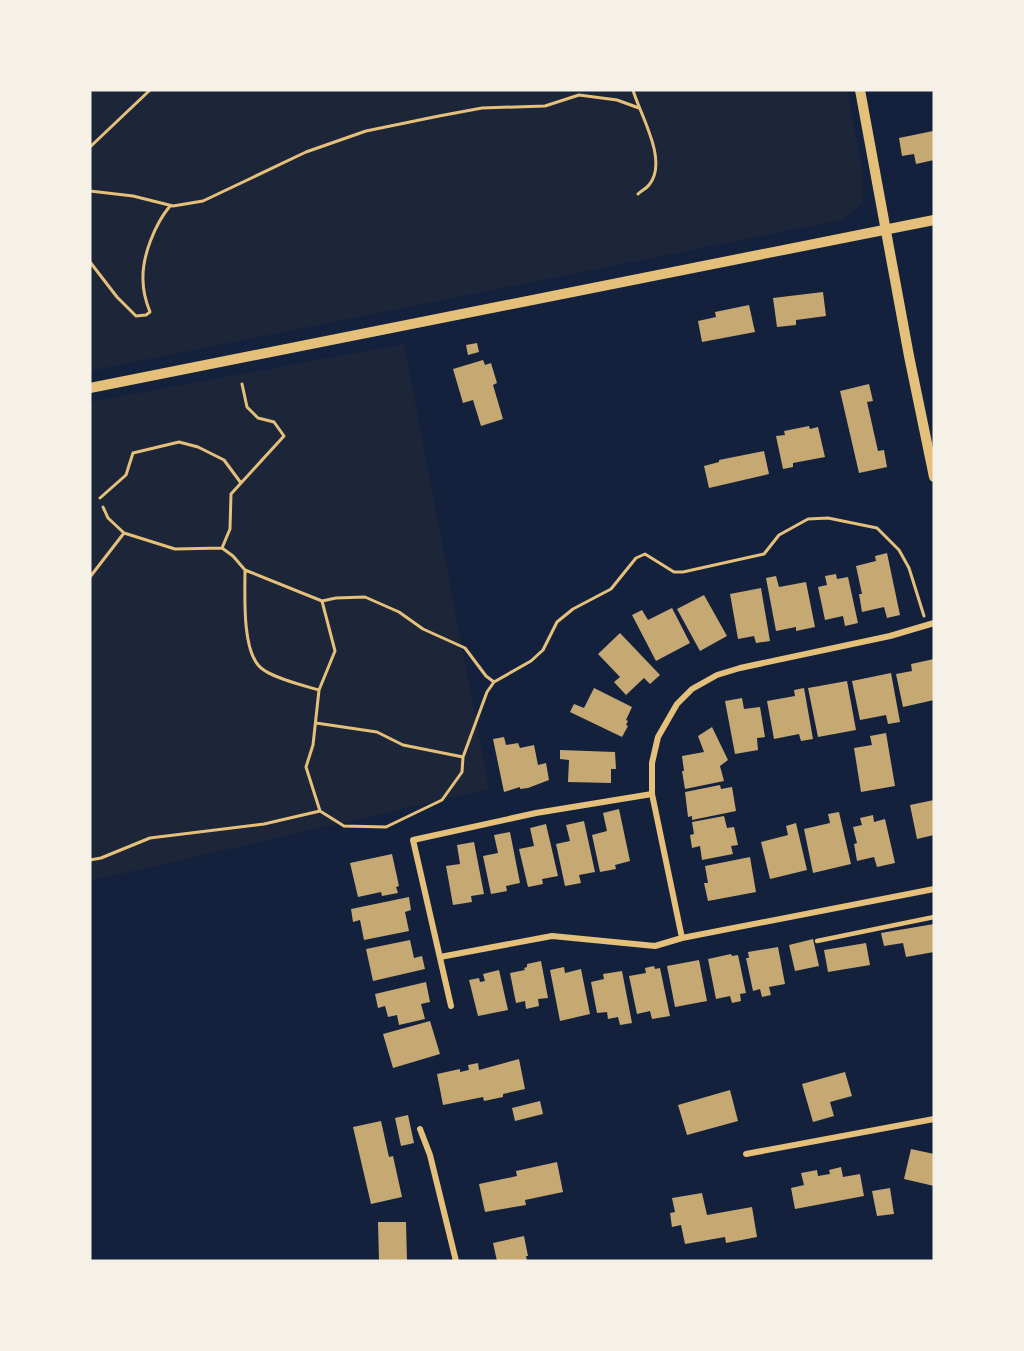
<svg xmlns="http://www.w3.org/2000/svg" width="1024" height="1351" font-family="'Open Sans',sans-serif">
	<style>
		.green { fill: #1d2539 }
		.building { fill: #c6a872 }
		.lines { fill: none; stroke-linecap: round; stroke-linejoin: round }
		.path { stroke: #e5c07b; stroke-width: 3 }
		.service { stroke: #e5c07b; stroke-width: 4.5 }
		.minor { stroke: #e5c07b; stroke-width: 6 }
		.tertiary { stroke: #e5c07b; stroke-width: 10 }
	</style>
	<rect width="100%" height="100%" fill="#14213d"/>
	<path class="green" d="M90 90H847L862 166V204L841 220 90 371Z
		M404 344 489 789 90 881V402Z"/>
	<path class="building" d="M933 131 934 160 916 164 914 154 902 156 899 138Z
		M823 292 826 316 796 320V325L777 327 773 298Z
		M749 305 755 332 702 342 698 321 716 317 715 312Z
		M477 343 479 352 468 355 466 345Z
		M483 360 485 365 491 363 497 383 493 385 503 419 481 426 473 400 463 403 453 369Z
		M869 384 873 401 867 402 878 451 884 450 887 467 859 473 840 391Z
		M809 426 810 429 818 427 825 457 793 463V467L783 469 776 436 785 435 784 431Z
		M764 451 769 474 709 488 704 466 719 462V460Z
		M887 553 900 615 887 618 884 607 862 612 859 594H862L856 566 876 561 875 556Z
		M836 574 837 579 848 577 858 623 845 626 843 616 825 620 818 587 827 585 825 576Z
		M776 576 779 587 806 582 815 627 796 631V627L776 631 766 578Z
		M761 588 770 641 756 643 754 636 738 639 730 594Z
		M704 595 727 636 700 651 677 609Z
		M672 608 690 643 656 661 632 615 642 610 648 620Z
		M620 633 660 675 650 684 644 678 626 695 614 682 620 677 598 654Z
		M934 659V700L903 707 896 674 912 671 911 664Z
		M891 673 900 722 888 724 886 715 860 720 852 681Z
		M847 681 856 730 818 737 808 688Z
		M594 688 632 707 626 720 628 721 626 725 628 726 622 737 570 712 574 704 584 708Z
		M804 688 813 739 801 741 799 734 774 739 767 701 795 696 794 690Z
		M742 698 744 709 760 707 765 737 757 738 758 750 735 754 725 701Z
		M712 727 728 760 720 766 724 781 685 789 682 771H684L682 756 704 752 698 736Z
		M886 733 895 786 861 792 854 748 872 745 870 736Z
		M504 737 506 745 518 743 520 748 534 745 538 765 546 763 549 780 528 788 520 789V787L504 792 493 739Z
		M560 750 615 752 616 769H611V783L568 782 569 760 560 759Z
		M720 785 721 789 732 787 736 811 692 820V816L688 817 685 792Z
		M934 800V835L917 839 910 805Z
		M619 809 630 861 615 865 616 869 600 872 592 835 607 831 603 813Z
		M839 812 851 864 813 873 804 829 830 823 828 814Z
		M873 815 874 822 885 819 895 863 877 867 874 857 857 861 854 844 857 843 853 827 862 825 860 818Z
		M724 816 727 828 734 827 738 845 731 846 733 854 702 860 700 846 692 848 690 835 694 834 692 822Z
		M584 821 595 872 579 875 581 883 565 886 556 844 570 841 566 825Z
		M796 823 807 870 770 879 761 842 788 835 786 826Z
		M546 824 558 876 542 879 543 884 528 887 519 849 534 846 530 828Z
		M510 832 520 883 506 886 507 891 491 894 483 856 498 853 494 835Z
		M474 842 484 894 471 896 472 902 453 905 446 866 460 864 457 845Z
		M392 854 399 886 396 887 398 893 382 896 381 892 358 897 350 863Z
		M750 857 756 892 708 901 704 883H708L705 866Z
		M409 897 411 910 405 912 409 931 364 940 360 920 353 922 351 909Z
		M934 924V952L906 957 903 943 884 946 881 933Z
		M813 939 819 966 795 971 789 945Z
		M410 940 414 958 422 956 425 969 373 981 366 949Z
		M866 943 870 965 828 972 824 950Z
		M778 947 785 984 769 987 771 995 762 997 760 989 753 991 746 958H749L748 952Z
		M731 954 732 956 738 955 746 993 740 994 741 1001 732 1003 730 996 716 999 708 959Z
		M699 960 707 1001 675 1007 667 966Z
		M541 961 548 998 538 999 539 1006 526 1009 525 1001 516 1003 510 973 525 970 524 968 527 967V964Z
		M654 966 655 969 660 968 670 1016 652 1019 650 1011 637 1014 629 976 646 973 645 968Z
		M564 967 565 973 581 969 590 1014 560 1021 550 970Z
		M499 970 508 1010 478 1016 469 980 479 978 480 982 485 981 483 974Z
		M622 971 632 1023 620 1025 618 1017 608 1019 607 1012 597 1013 591 982 604 979 603 974Z
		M426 982 430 1002 421 1004 425 1019 399 1025 397 1015 388 1017 385 1006 378 1008 375 994Z
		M430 1021 440 1054 393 1068 383 1034Z
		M519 1059 525 1089 503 1094V1097L484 1101 483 1097 443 1105 437 1074 460 1069V1072L469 1070 468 1065 478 1063 479 1070Z
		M845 1072 852 1096 830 1102 834 1116 813 1122 802 1084Z
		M730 1090 738 1121 687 1135 678 1105Z
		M540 1101 543 1114 515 1121 512 1108Z
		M408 1115 414 1143 401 1146 395 1118Z
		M381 1121 389 1157 393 1156 402 1197 371 1204 353 1127Z
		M911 1149 934 1154V1186L904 1179Z
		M557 1162 563 1192 525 1200 526 1205 485 1212 479 1184 517 1176 516 1171Z
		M841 1167 843 1177 860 1174 864 1196 795 1209 791 1188 804 1185 801 1173 817 1170 818 1176 830 1174 829 1170Z
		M890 1188 894 1214 877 1216 872 1191Z
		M702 1193 707 1215 752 1207 757 1237 726 1243 725 1237 685 1244 681 1225 672 1227 670 1213 675 1212 672 1198Z
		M378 1222H406L407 1261H379Z
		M524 1236 528 1256H526L527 1261H497L493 1243Z"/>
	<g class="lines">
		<path class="path" d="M633 90C640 115 669 161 649 185 646 189 641 191 638 194
			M90 147 150 90
			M90 191 133 196 173 206 203 201 306 152 366 131 439 116 482 108 545 106 579 95 617 100 639 108
			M90 262 117 297 136 316 146 315 150 312C146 302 143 290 143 280 142 256 155 224 170 206
			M100 498 126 475 133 453 179 442 198 447 224 460 241 483
			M103 507 108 518 124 533 175 549 222 548 233 556 245 570 322 601
			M222 548 230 529 231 494 284 436 274 422 258 418 247 407 242 384
			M245 570C245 594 242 648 259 666 268 677 305 686 319 690L313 745 306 767 320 811 344 826 386 827 442 800 462 772 463 757 403 745 377 732 316 723
			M90 577 124 533
			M319 690 335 651 322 601 336 598 365 597 399 612 423 629 465 648 486 676 494 682
			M463 757 487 692 494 682 531 661 543 650 557 622 573 609 611 589 636 558 645 554 674 572H683L764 554 779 535 808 519 828 518 877 528 899 550 909 568 924 616
			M90 860 101 858 150 838 264 824 320 811"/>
		<path class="service" d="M817 941 934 917"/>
		<path class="minor" d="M682 938 652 794V763L658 737 677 704 692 689 717 675 740 668 890 636 934 623
			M440 957 552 936 655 946 682 938 934 889
			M451 1006 413 840 536 813 652 794
			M420 1129 430 1155 456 1261
			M746 1154 934 1119"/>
		<path class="tertiary" d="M860 90 909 356 934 477
			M90 388 934 220"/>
	</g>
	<rect width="1024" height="1351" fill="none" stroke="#f6f1e7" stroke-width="183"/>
</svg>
